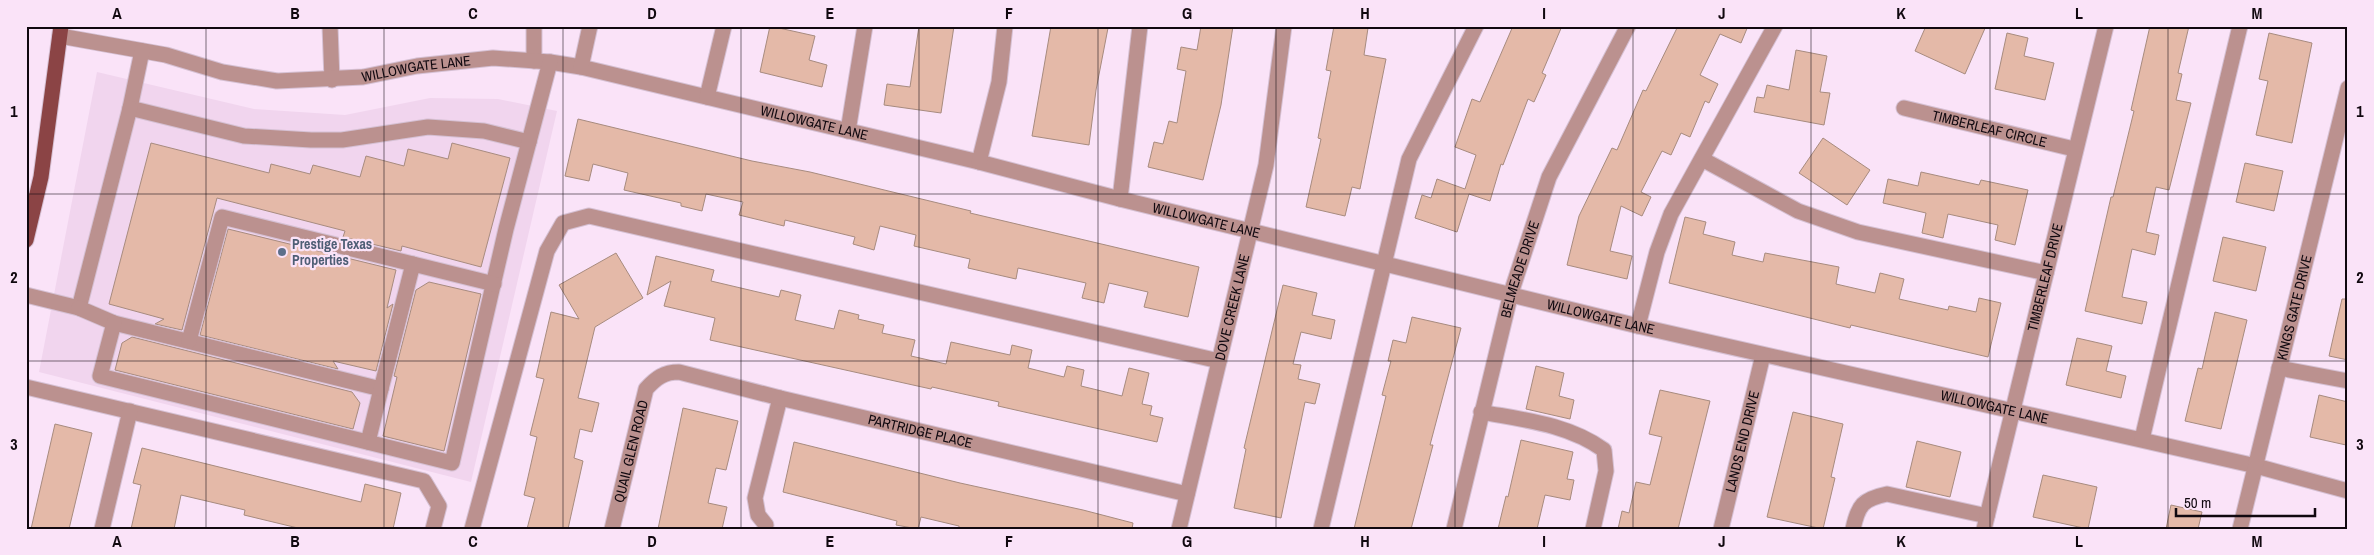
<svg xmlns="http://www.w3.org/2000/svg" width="2374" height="555" font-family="'Archivo Narrow',sans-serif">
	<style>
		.built { fill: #f1d5ee }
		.building { fill: #e4b9a8; stroke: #a78b7f }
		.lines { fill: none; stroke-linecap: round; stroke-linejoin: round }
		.minor-casing { stroke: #d5c0d3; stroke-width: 17 }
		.major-casing { stroke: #d5c0d3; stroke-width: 17 }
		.minor { stroke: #bb918f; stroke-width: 15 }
		.major { stroke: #8b4445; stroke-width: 15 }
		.grid { fill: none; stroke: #10080f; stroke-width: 1; stroke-opacity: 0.55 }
		.service-dot { fill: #5c6f8a; stroke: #fae3f8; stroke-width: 2 }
		.labels { text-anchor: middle; stroke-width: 4.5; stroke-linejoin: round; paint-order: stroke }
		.street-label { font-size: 14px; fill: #10080f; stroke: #fae3f8 }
		.service-label { font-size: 14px; font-weight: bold; fill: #4e5e75; stroke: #fae3f8; text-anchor: start }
		.neatline { fill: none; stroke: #10080f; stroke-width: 2 }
		.grid-label { font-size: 16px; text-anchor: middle; font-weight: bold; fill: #10080f }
	</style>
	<rect width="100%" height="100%" fill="#fae3f8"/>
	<path class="built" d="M97 72 254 109 345 115 430 98 498 99 557 111 471 482 39 372Z"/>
	<path class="building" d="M770 26 815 36 809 60 827 65 822 87 760 72Z
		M919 26H954L941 113 884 105 887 84 910 87Z
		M1051 26 1108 28 1096 90 1089 145 1032 136Z
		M1201 26H1233L1221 105 1203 180 1148 167 1154 142 1163 144 1169 121 1177 123 1186 71 1177 69 1181 47 1197 50Z
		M1334 26 1368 28 1364 55 1386 59 1360 189 1352 187 1345 216 1306 207 1321 139 1318 138 1331 71 1326 70Z
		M1513 26H1562L1542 73 1546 75 1534 102 1528 99 1503 165 1501 164 1490 201 1469 194 1457 232 1415 218 1422 195 1431 198 1437 179 1465 189 1476 155 1455 147 1472 99 1480 102Z
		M1678 26H1748L1741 43 1720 34 1700 75 1718 84 1709 103 1705 101 1690 137 1681 133 1671 155 1662 151 1641 192 1651 197 1642 216 1621 206 1610 251 1632 256 1627 279 1567 265 1579 216 1612 148 1617 150 1643 90 1646 91Z
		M1926 26H1986L1965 74 1915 51Z
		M2150 26H2189L2178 73 2182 74 2176 100 2191 103 2169 190 2156 187 2146 232 2159 235 2155 255 2132 249 2122 297 2147 302 2142 324 2085 311 2111 197H2113L2134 111 2131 110Z
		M2007 33 2028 38 2024 56 2054 63 2045 100 1995 89Z
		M2269 33 2312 43 2292 143 2256 135 2268 81 2259 79Z
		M1796 50 1827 56 1820 92 1830 93 1824 125 1754 112 1757 97 1764 98 1767 85 1789 90Z
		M578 119 752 161 810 172 971 211 970 213 1199 267 1188 317 1144 307 1148 292 1109 283 1104 303 1082 298 1086 283 1018 268 1016 279 968 268 970 259 914 246 916 235 880 226 874 250 853 244 855 237 785 220 784 226 739 215 743 202 706 194 702 211 681 206V203L624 190 628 173 593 164 589 181 565 176Z
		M1823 138 1870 170 1847 205 1799 173Z
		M151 143 269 173 271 164 310 174 313 165 360 177 366 156 404 166 408 149 448 159 452 143 510 158 481 267 402 246 401 251 343 237 345 231 217 198 182 330 155 324 164 319 109 304Z
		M2245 163 2283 171 2274 211 2236 202Z
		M1921 172 1979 185 1981 180 2028 190 2015 245 1995 240 1998 225 1948 214 1943 238 1922 233 1926 213 1883 203 1888 179 1918 186Z
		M1685 217 1706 222 1703 234 1735 242 1732 255 1763 262 1765 253 1839 267 1836 284 1875 293 1880 273 1904 279 1899 299 1948 310 1949 306 1976 312 1979 298 2001 303 1988 357 1851 325 1850 328 1669 283Z
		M228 229 396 270 387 308 393 304 376 371 333 361 338 369 200 335Z
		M2223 237 2266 247 2256 291 2213 281Z
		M616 253 643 298 595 327 578 398 599 403 592 432 580 429 574 458 583 461 568 529H527L535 498 524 495 537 437 530 435 544 379 536 377 551 312 579 319 559 285Z
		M656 256 714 270 711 281 779 297 781 290 801 295 795 320 834 329 839 310 859 315 858 319 884 325 882 333 915 340 911 356 946 364 951 342 1010 355 1012 345 1032 350 1028 368 1064 377 1067 366 1084 370 1081 386 1122 396 1129 368 1149 373 1142 404 1152 406 1150 415 1163 418 1157 442 998 406 999 402 932 387 931 389 710 340 715 318 664 306 671 281 647 295Z
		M429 282 481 294 444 451 383 436 397 377 394 376 416 290Z
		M1283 285 1317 293 1312 315 1335 320 1331 339 1301 332 1293 364 1301 365 1298 379 1320 384 1315 404 1305 402 1281 518 1234 508 1246 449 1244 448Z
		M2342 299H2348V360L2329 356Z
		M2215 312 2247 320 2221 429 2185 421 2198 368 2202 369Z
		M1412 317 1461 328 1430 445H1433L1411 529H1354L1386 396 1382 395 1391 361H1388L1393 340 1406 343Z
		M132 337 352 392 360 403 353 429 115 370 122 343Z
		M2077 338 2112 346 2106 371 2126 376 2121 398 2066 385Z
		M1536 366 1564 373 1559 396 1574 400 1570 419 1526 409Z
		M1660 390 1710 401 1678 529H1618L1622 511 1629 513 1636 482 1650 485 1662 437 1649 434Z
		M2319 395 2348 402 2346 445 2310 437Z
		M683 408 738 421 726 470 716 468 708 503 727 507 722 529H658Z
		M1793 412 1843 424 1831 477 1835 478 1823 529 1767 517Z
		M55 424 92 433 69 529H31Z
		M1521 440 1573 452 1567 479 1574 480 1570 500 1545 495 1537 529H1498L1506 496 1508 497Z
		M1917 441 1961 452 1950 497 1906 487Z
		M794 442 960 483 1083 510 1133 523 1132 529H959V526L921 517 918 529 896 525 897 521 783 492Z
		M142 448 361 502 365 484 401 493 393 529H302L244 515 245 510 181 495 174 529H131L141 485 133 483Z
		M2043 475 2097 487 2088 529 2033 517Z
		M2171 505 2202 512 2198 529H2166Z"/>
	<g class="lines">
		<g class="minor-casing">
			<g id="minor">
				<path d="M330 26 332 80"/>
				<path d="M534 26V61"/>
				<path id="s1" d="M60 36 166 55 222 72 277 81 363 77 417 66 493 58 550 62 581 67 979 162 1120 199 1638 326 2256 466 2348 491"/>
				<path d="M142 51 130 108 244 136 311 140H342L428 127 484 131 529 142"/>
				<path d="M581 67 590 26"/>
				<path d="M707 97 724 26"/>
				<path id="s2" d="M1904 108 2074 149"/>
				<path d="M848 131 865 26"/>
				<path d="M1702 159 1798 211 1858 232 2046 273"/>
				<path d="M979 162 999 82 1005 26"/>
				<path d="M1120 199 1140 26"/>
				<path d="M26 295 79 308 130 108"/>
				<path d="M79 308 114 323 381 389 368 442"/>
				<path d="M114 323 100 376 452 463 506 229 550 62"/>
				<path d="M1638 326 1657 252 1671 214 1775 26"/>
				<path d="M189 341 222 217 413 264"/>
				<path d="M2279 368 2348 381"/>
				<path d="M26 387 424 481 439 506 433 529"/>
				<path d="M381 389 413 264 494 284"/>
				<path d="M1481 412C1524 420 1568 424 1604 450L1606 471 1593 529"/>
				<path d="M2142 439 2240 26"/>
				<path d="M766 525 758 515 755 498 780 398"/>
				<path d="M102 529 130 411"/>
				<path d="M472 529 547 251 563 223 589 216 1219 361"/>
				<path id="s3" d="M612 529 646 389C656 378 664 372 679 372L780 398 1187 494"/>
				<path id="s4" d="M1179 529 1266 165 1284 26"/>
				<path d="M1321 529 1409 159 1476 26"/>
				<path id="s5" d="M1454 529 1511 293 1549 177 1628 26"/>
				<path id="s6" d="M1721 529 1763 355"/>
				<path d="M1853 529C1858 505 1863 499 1887 494L1987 516"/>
				<path id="s7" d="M1984 529 2106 26"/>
				<path id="s8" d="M2240 529 2348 88"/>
			</g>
		</g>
		<g class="major-casing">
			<path id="major" d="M26 240 41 177 61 26"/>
		</g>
		<use href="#minor" class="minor"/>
		<use href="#major" class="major"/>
	</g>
	<path class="grid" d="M206 26V529M384 26V529M563 26V529M741 26V529M919 26V529M1098 26V529M1276 26V529M1455 26V529M1633 26V529M1811 26V529M1990 26V529M2168 26V529M26 194H2348M26 361H2348"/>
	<circle class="service-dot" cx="282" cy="252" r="5"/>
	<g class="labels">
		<g class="street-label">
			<text dy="5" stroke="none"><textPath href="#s1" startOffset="362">WILLOWGATE LANE</textPath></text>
			<text dy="5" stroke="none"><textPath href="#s1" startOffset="768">WILLOWGATE LANE</textPath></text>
			<text dy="5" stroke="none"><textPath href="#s2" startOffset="88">TIMBERLEAF CIRCLE</textPath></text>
			<text dy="5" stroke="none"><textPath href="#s1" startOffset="1172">WILLOWGATE LANE</textPath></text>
			<text dy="5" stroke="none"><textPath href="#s5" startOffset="268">BELMEADE DRIVE</textPath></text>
			<text dy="5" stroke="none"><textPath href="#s7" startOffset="259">TIMBERLEAF DRIVE</textPath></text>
			<text dy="5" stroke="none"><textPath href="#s4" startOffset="228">DOVE CREEK LANE</textPath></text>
			<text dy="5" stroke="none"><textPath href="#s8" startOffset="228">KINGS GATE DRIVE</textPath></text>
			<text dy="5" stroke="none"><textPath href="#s1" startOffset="1578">WILLOWGATE LANE</textPath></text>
			<text dy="5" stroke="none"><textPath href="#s1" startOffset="1982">WILLOWGATE LANE</textPath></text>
			<text dy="5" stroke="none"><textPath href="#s3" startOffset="431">PARTRIDGE PLACE</textPath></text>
			<text dy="5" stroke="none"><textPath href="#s6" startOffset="90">LANDS END DRIVE</textPath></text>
			<text dy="5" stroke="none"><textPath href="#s3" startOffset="80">QUAIL GLEN ROAD</textPath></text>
		</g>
		<g class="service-label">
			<text x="292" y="249">Prestige Texas<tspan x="292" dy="16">Properties</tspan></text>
		</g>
	</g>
	<rect width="2374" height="555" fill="none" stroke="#fae3f8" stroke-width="55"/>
	<path d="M2176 508v8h139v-8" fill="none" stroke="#10080f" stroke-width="2.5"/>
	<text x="2184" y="508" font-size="15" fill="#10080f" stroke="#fae3f8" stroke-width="4" paint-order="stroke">50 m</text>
	<rect x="28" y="28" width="2318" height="500" class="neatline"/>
	<g class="grid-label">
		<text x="117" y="19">A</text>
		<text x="295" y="19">B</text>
		<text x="473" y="19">C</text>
		<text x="652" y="19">D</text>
		<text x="830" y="19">E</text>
		<text x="1009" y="19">F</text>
		<text x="1187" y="19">G</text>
		<text x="1365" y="19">H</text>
		<text x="1544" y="19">I</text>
		<text x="1722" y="19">J</text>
		<text x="1901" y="19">K</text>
		<text x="2079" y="19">L</text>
		<text x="2257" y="19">M</text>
		<text x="14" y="117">1</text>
		<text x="2360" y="117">1</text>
		<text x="14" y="283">2</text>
		<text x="2360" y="283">2</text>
		<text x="14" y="450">3</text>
		<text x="2360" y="450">3</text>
		<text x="117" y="547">A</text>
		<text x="295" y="547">B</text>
		<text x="473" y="547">C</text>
		<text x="652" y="547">D</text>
		<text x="830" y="547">E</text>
		<text x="1009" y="547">F</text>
		<text x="1187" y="547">G</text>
		<text x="1365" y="547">H</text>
		<text x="1544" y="547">I</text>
		<text x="1722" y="547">J</text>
		<text x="1901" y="547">K</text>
		<text x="2079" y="547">L</text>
		<text x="2257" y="547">M</text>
	</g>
</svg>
